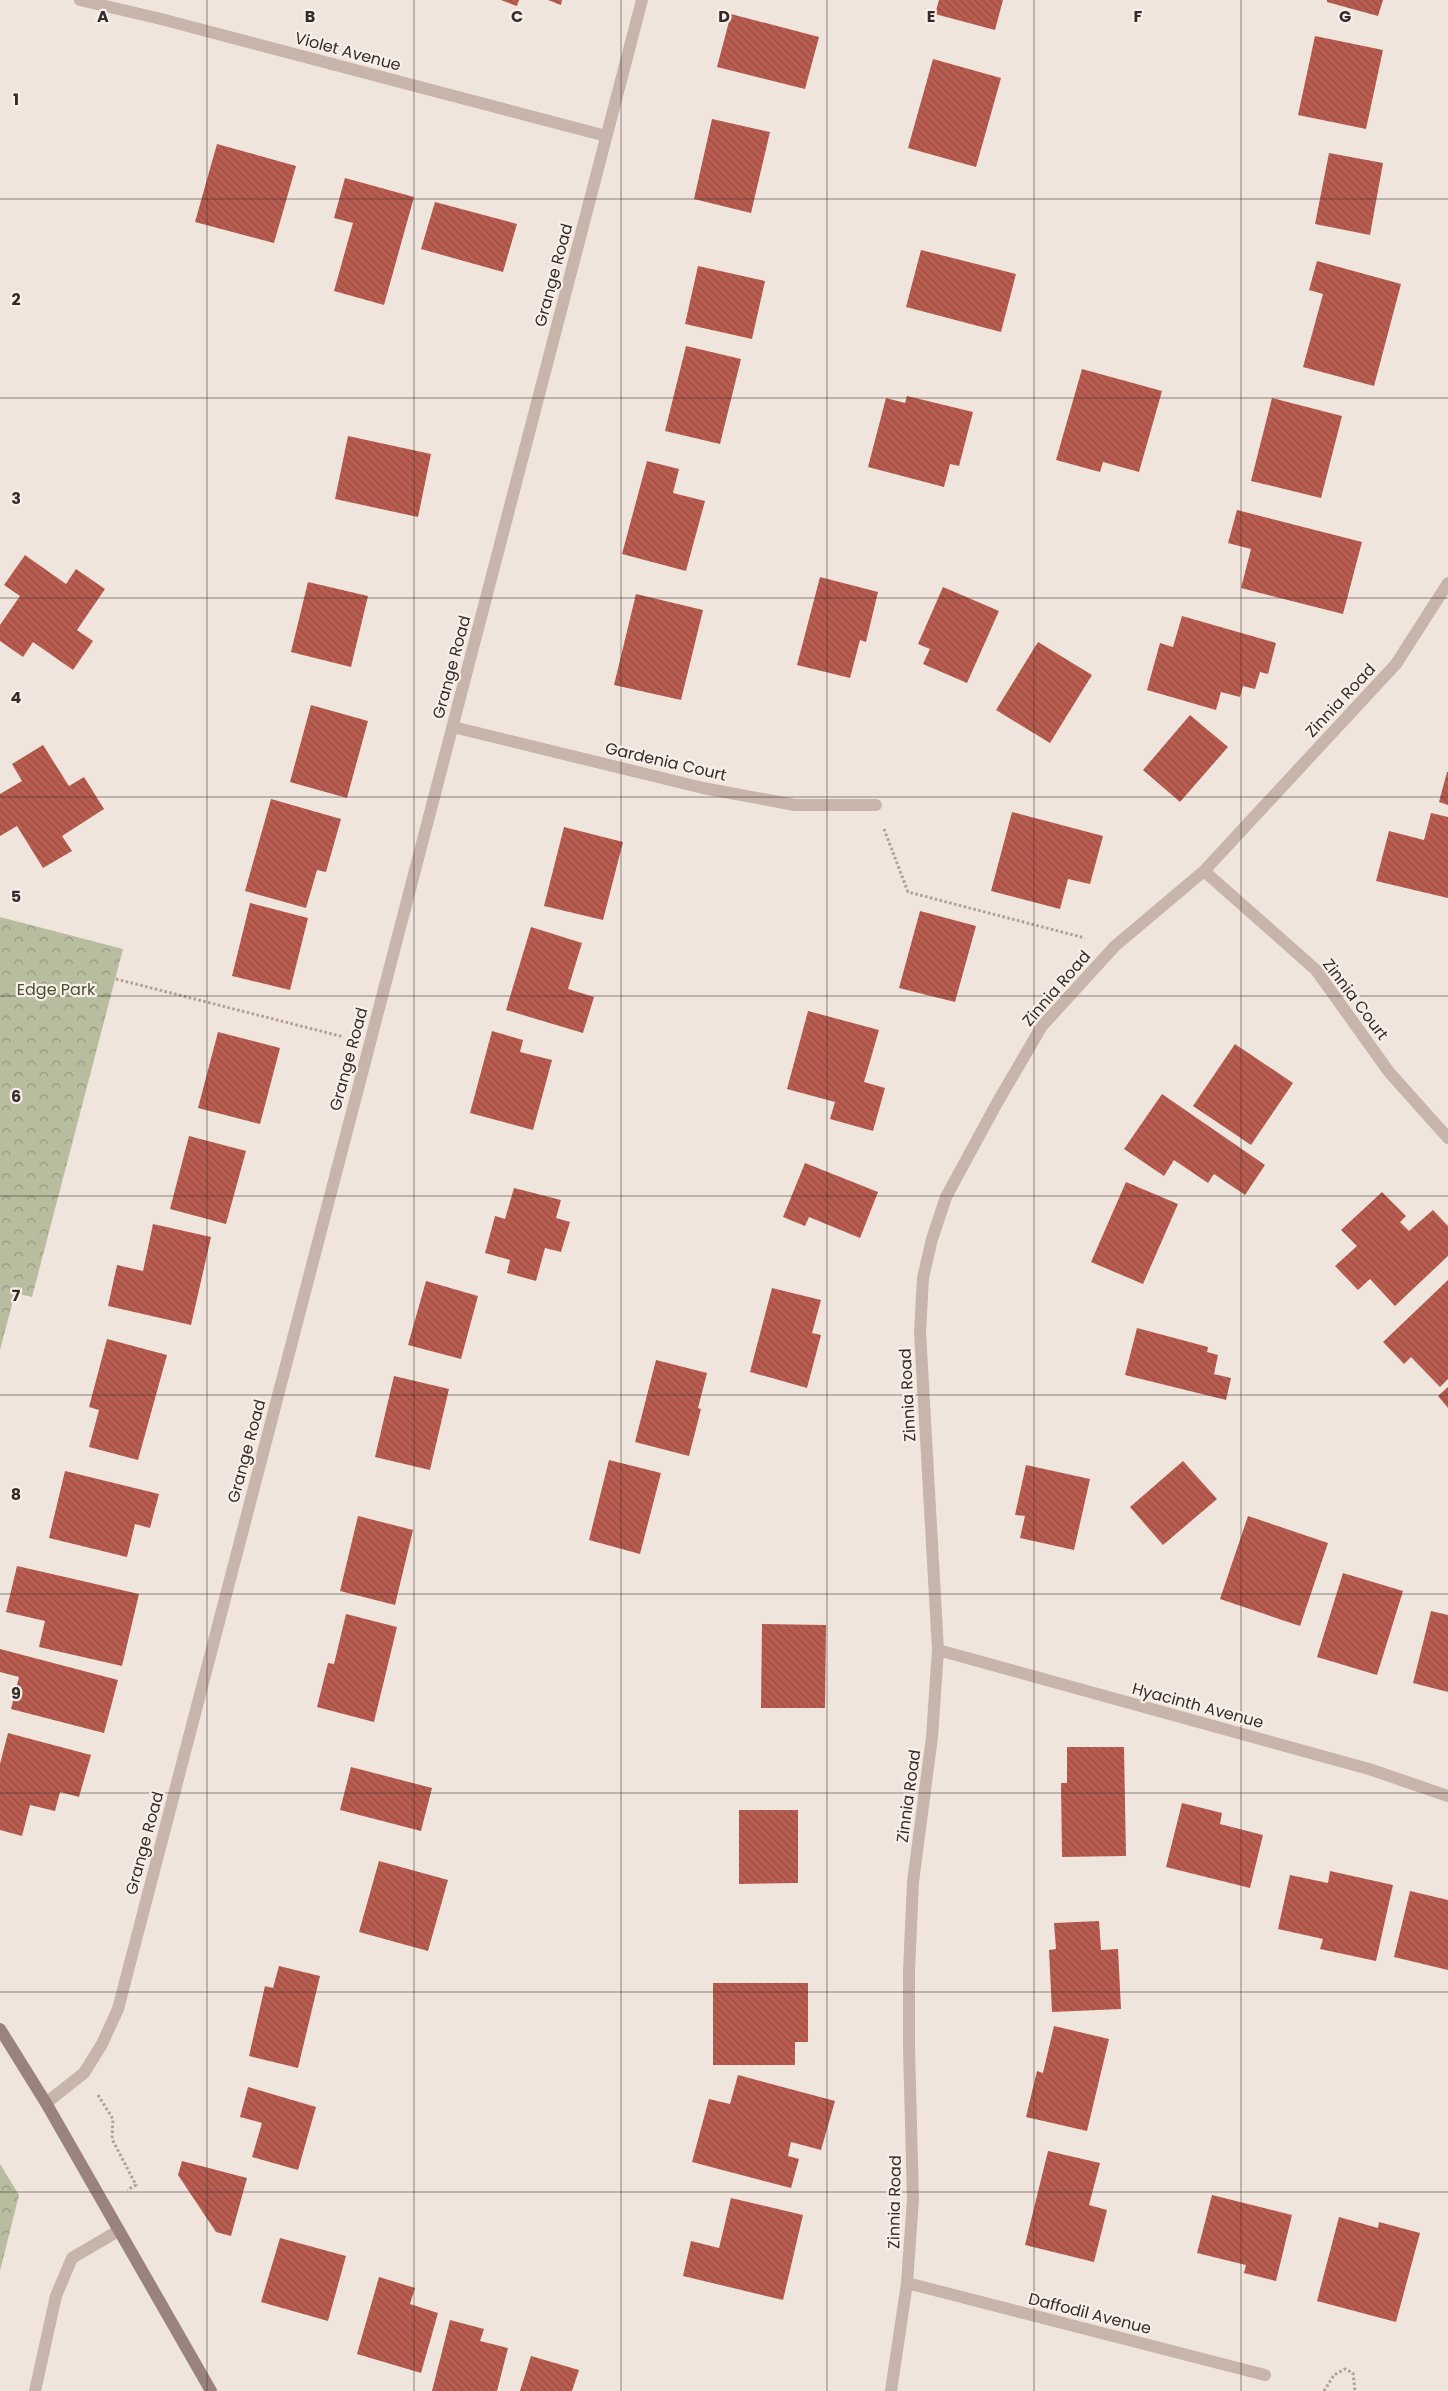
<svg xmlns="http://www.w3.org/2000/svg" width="1448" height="2391" font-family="Poppins,sans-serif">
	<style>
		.forest { fill: url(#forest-crowns) }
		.building { fill: url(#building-back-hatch) }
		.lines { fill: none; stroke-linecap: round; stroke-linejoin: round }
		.path { stroke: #b29e94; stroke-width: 3; stroke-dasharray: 2.5 2.5; stroke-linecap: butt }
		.minor { stroke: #c7b4aa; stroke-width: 12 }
		.secondary { stroke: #9a837c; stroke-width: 12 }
		.grid { fill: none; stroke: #352b29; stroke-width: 1; stroke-opacity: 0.55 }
		.labels { text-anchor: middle; stroke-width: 4.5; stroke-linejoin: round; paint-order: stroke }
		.street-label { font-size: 16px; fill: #352b29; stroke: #f8efe9 }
		.park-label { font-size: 16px; fill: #48512f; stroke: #f8efe9 }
		.grid-label { font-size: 16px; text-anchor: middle; font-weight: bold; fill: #352b29; stroke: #f8efe9; stroke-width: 4.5; stroke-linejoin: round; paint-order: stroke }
	</style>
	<defs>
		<pattern id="forest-crowns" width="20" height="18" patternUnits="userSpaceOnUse" patternTransform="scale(1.25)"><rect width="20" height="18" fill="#b7bd9e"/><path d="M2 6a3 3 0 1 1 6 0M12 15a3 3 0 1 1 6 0" fill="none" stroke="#969a81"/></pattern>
		<pattern id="building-back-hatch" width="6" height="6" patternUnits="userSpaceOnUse" patternTransform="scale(1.25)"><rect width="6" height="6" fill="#ba5d51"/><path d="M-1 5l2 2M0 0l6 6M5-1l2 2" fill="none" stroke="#984d43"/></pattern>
	</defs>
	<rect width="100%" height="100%" fill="#f0e5dd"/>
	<path class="forest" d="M0 917 123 949 32 1297 15 1293 0 1350Z
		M0 2164 19 2195 0 2271Z"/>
	<path class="building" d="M501 0H519L517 6Z
		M548 0H562L561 5Z
		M939 0H1003L995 30 935 14Z
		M1327 0H1383L1378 16 1327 2Z
		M731 14 819 37 805 89 717 67Z
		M1315 36 1383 50 1366 129 1298 115Z
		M933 59 1001 78 976 167 908 148Z
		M712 119 770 132 751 213 694 199Z
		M217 144 296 166 274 243 195 222Z
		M1329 153 1383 163 1370 235 1315 224Z
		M345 178 414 197 384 305 334 291 353 223 334 218Z
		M435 202 517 224 503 272 421 249Z
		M921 250 1016 274 1001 332 906 307Z
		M1317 261 1401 284 1374 386 1303 367 1323 294 1309 290Z
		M698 266 765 281 752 339 685 324Z
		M686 346 741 359 720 444 665 431Z
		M1082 369 1162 391 1139 472 1103 462 1100 472 1056 460Z
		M907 396 973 412 959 466 950 464 944 487 868 467 886 398 905 403Z
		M1272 398 1342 416 1321 498 1251 481Z
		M348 436 431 454 418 517 335 499Z
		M647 461 679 469 673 493 705 501 686 571 622 554Z
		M1237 510 1362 542 1343 614 1241 588 1251 549 1228 543Z
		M25 555 66 584 76 569 105 589 77 630 93 641 73 670 33 642 23 657 0 641V625L20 596 4 585Z
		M820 577 878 592 866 642 860 640 850 678 797 665Z
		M308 582 368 596 351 667 291 652Z
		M943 587 999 611 967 683 923 664 930 649 918 644Z
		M636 594 703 610 681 700 614 685Z
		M1182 616 1276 643 1268 674 1260 672 1255 689 1243 686 1240 697 1221 692 1216 710 1147 690 1160 643 1173 647Z
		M1038 642 1092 675 1050 743 996 710Z
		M311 705 368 721 347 798 290 782Z
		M1190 715 1228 747 1180 802 1143 770Z
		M43 745 69 786 84 777 104 809 62 836 72 851 43 868 17 826 0 836V794L22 781 12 764Z
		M1447 772H1448V805L1439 802Z
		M271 799 341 819 326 872 317 870 306 908 245 891Z
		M1012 812 1103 836 1090 884 1068 879 1060 909 991 891Z
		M1431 813 1448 817V898L1376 881 1389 831 1424 840Z
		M564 827 623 842 603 920 544 906Z
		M250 903 308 918 290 990 232 976Z
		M920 911 976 926 955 1002 899 988Z
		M531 927 582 943 568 989 594 997 583 1033 506 1010Z
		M808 1011 879 1030 864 1082 885 1088 873 1131 830 1119 835 1102 787 1089Z
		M492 1031 523 1040 520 1052 552 1060 533 1130 470 1113Z
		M218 1032 280 1048 260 1124 198 1108Z
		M1235 1044 1293 1083 1251 1145 1193 1106Z
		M1162 1094 1265 1165 1245 1195 1214 1174 1208 1183 1174 1160 1164 1176 1124 1149Z
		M189 1136 246 1151 226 1224 170 1209Z
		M805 1163 878 1192 860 1238 809 1217 805 1226 783 1217Z
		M1126 1182 1178 1204 1143 1284 1091 1262Z
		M514 1188 561 1200 556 1218 570 1222 561 1252 545 1248 536 1281 507 1273 510 1260 485 1253 495 1216 505 1219Z
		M1382 1192 1406 1216 1400 1222 1409 1231 1433 1210 1448 1226V1256L1395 1306 1370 1279 1358 1290 1335 1266 1357 1246 1341 1230Z
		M153 1224 211 1237 191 1325 108 1306 117 1265 143 1271Z
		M1448 1280V1379L1440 1387 1411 1357 1404 1364 1383 1342Z
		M426 1281 478 1296 461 1359 408 1345Z
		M772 1288 821 1300 812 1333 821 1335 807 1388 750 1372Z
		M1137 1328 1208 1347 1207 1352 1218 1355 1214 1374 1231 1378 1226 1400 1125 1375Z
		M107 1339 167 1355 138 1460 89 1447 99 1410 89 1407Z
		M656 1360 707 1373 698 1408 701 1409 689 1456 635 1442Z
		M394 1376 449 1389 430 1470 375 1457Z
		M1448 1387V1408L1438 1396Z
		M609 1460 661 1473 640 1554 589 1540Z
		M1183 1461 1217 1499 1163 1545 1130 1507Z
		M1026 1465 1090 1479 1074 1550 1020 1538 1025 1516 1015 1515Z
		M65 1471 159 1494 150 1528 135 1524 127 1557 49 1538Z
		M358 1516 413 1530 395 1605 340 1591Z
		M1248 1516 1328 1543 1300 1626 1220 1599Z
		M17 1566 139 1594 122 1666 39 1647 45 1621 6 1612Z
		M1343 1573 1403 1591 1377 1675 1317 1657Z
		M1431 1611 1448 1615V1692L1413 1683Z
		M346 1614 397 1627 374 1722 317 1707 328 1663 334 1664Z
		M762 1624 826 1625 825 1708H761Z
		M0 1649 118 1680 104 1733 11 1709 19 1677 0 1672Z
		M8 1733 91 1755 79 1797 60 1792 55 1811 30 1805 22 1836 0 1830V1764Z
		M1067 1747H1124L1126 1856 1062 1857 1061 1783H1067Z
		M351 1767 432 1788 421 1831 340 1810Z
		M1182 1803 1222 1813 1220 1824 1263 1835 1250 1888 1166 1867Z
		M739 1810H798V1883L739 1884Z
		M379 1861 448 1880 428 1951 359 1932Z
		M1330 1871 1393 1885 1376 1961 1320 1949 1323 1939 1278 1929 1290 1875 1328 1883Z
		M1410 1891 1448 1900V1970L1394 1957Z
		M1099 1921 1101 1950 1118 1949 1121 2009 1052 2012 1049 1950 1056 1949 1054 1923Z
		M279 1966 320 1976 298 2068 249 2056 265 1986 273 1988Z
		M713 1983H808V2042H795V2065H713Z
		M1054 2026 1109 2039 1087 2131 1026 2117 1037 2071 1043 2073Z
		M738 2075 835 2101 821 2150 791 2142 788 2156 799 2159 791 2188 692 2162 709 2099 730 2104Z
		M248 2087 316 2107 298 2170 252 2157 262 2123 240 2117Z
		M1048 2151 1100 2163 1089 2205 1107 2210 1094 2262 1025 2245Z
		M182 2161 247 2178 231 2236 216 2232 178 2175Z
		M1212 2195 1292 2215 1276 2281 1244 2273 1246 2265 1197 2253Z
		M731 2198 803 2215 783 2300 683 2276 691 2241 719 2248Z
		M1339 2217 1378 2228 1379 2222 1420 2233 1396 2322 1317 2301Z
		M280 2238 346 2256 328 2321 261 2302Z
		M379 2277 415 2288 410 2304 438 2313 421 2373 357 2354Z
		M450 2320 484 2329 480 2341 508 2348 497 2391H432Z
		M531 2356 579 2370 572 2391H520Z"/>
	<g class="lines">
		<path class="path" d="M884 829 908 892 1085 938
			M116 979 344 1037
			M98 2095 113 2119 112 2139 136 2185 127 2190
			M1324 2391 1334 2375 1345 2369 1353 2373 1355 2391"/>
		<path class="minor" d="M80 0 161 19 606 136
			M453 727 703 788 795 805H876
			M1204 871 1316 970 1389 1072 1448 1138
			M938 1650 1369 1769 1448 1796
			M46 2103 84 2073 102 2044 118 2009 642 0
			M907 2283 1265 2375
			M35 2391 56 2296 72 2258 118 2231
			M891 2391 907 2283 913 2199 909 2048V1972L913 1882 932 1737 938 1650 920 1332 923 1278 932 1239 946 1197 997 1103 1042 1026 1115 946 1204 871 1396 664 1448 583"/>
		<path class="secondary" d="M0 2029 46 2103 211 2391"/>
	</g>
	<path class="grid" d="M207 0V2391M414 0V2391M621 0V2391M827 0V2391M1034 0V2391M1241 0V2391M0 199H1448M0 398H1448M0 598H1448M0 797H1448M0 996H1448M0 1196H1448M0 1395H1448M0 1594H1448M0 1793H1448M0 1992H1448M0 2192H1448"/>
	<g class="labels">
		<g class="street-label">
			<text transform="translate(348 51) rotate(15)" y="6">Violet Avenue</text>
			<text transform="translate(553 275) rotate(-75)" y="6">Grange Road</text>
			<text transform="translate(451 667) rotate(-75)" y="6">Grange Road</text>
			<text transform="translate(1340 700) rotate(-47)" y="6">Zinnia Road</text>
			<text transform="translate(666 761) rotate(13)" y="6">Gardenia Court</text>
			<text transform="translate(1056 988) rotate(-49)" y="6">Zinnia Road</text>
			<text transform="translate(1356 999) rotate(53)" y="6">Zinnia Court</text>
			<text transform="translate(348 1059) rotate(-75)" y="6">Grange Road</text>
			<text transform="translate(907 1395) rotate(-93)" y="6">Zinnia Road</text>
			<text transform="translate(246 1451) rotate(-75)" y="6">Grange Road</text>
			<text transform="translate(1198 1705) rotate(15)" y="6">Hyacinth Avenue</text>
			<text transform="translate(908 1796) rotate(-82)" y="6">Zinnia Road</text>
			<text transform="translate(144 1843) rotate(-75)" y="6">Grange Road</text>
			<text transform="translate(894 2202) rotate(-89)" y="6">Zinnia Road</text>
			<text transform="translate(1090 2313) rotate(14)" y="6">Daffodil Avenue</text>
		</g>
		<g class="park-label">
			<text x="56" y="995">Edge Park</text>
		</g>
	</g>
	<g class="grid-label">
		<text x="103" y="22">A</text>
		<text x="310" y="22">B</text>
		<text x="517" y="22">C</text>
		<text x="724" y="22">D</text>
		<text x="931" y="22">E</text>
		<text x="1138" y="22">F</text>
		<text x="1345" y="22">G</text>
		<text x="16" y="105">1</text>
		<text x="16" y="305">2</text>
		<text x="16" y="504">3</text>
		<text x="16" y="703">4</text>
		<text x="16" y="902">5</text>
		<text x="16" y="1102">6</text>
		<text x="16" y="1301">7</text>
		<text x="16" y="1500">8</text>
		<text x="16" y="1699">9</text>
	</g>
</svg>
